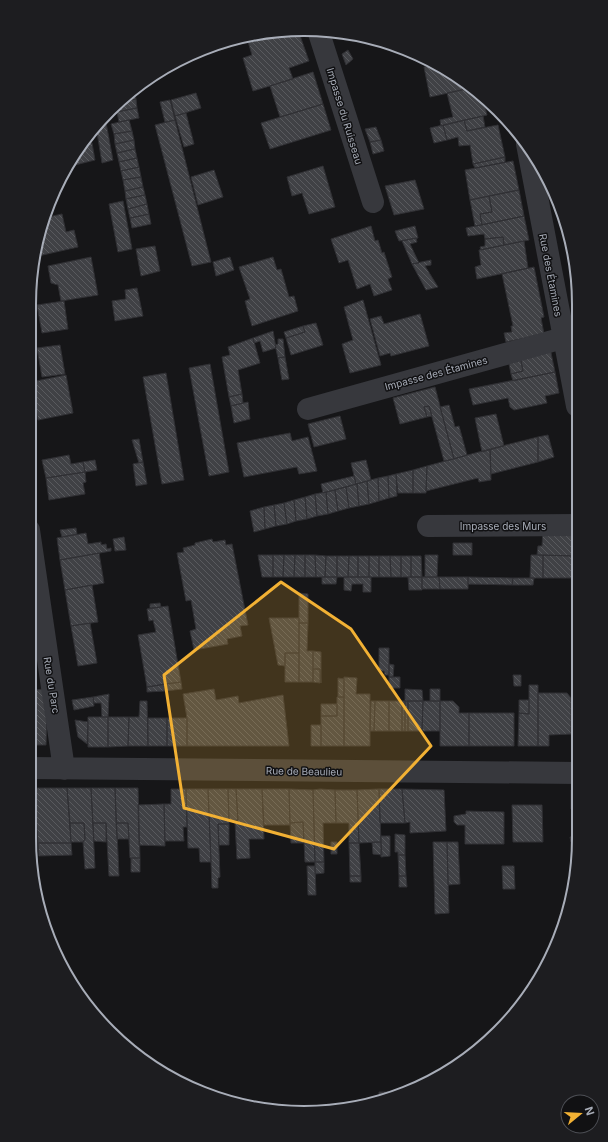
<svg xmlns="http://www.w3.org/2000/svg" width="608" height="1142" font-family="Inter,sans-serif">
	<style>
		.building { fill: url(#building-back-hatch); stroke: #303034 }
		.lines { fill: none; stroke-linecap: round; stroke-linejoin: round }
		.street { stroke: #37383d; stroke-width: 22 }
		.marked { fill: #f2b134; fill-opacity: 0.2; stroke: #f2b134; stroke-width: 3; stroke-linejoin: round }
		.labels { text-anchor: middle; stroke-width: 3; stroke-linejoin: round; paint-order: stroke }
		.street-label { font-size: 10px; fill: #a8adb8; stroke: #111113 }
		.rim { fill: none; stroke: #a8adb8; stroke-width: 2 }
	</style>
	<defs>
		<pattern id="building-back-hatch" width="6" height="6" patternUnits="userSpaceOnUse"><rect width="6" height="6" fill="#404145"/><path d="M-1 5l2 2M0 0l6 6M5-1l2 2" fill="none" stroke="#595a5e"/></pattern>
	</defs>
	<rect width="100%" height="100%" fill="#161618"/>
	<path class="building" d="M298 30 309 61 289 68 293 79 253 91 243 58 252 55 247 38 269 31Z
		M265 32 187 56 216 44Z
		M348 50 353 59 346 65 342 54Z
		M436 64 471 88 430 97 424 67Z
		M313 72 323 104 280 117 270 86Z
		M471 88 482 95 487 115 441 126 440 120 453 117 447 93Z
		M134 89 136 99 118 102 123 97Z
		M196 93 201 108 175 116 171 100Z
		M136 99 137 108 117 112 116 104 118 102Z
		M170 100 175 120 165 122 160 102Z
		M323 104 331 130 270 149 261 123Z
		M137 108 139 118 119 122 117 112Z
		M186 113 194 144 184 147 175 116Z
		M483 116 485 127 467 131 464 120Z
		M105 117 113 160 102 163 96 126Z
		M129 120 132 131 114 134 111 124Z
		M175 120 211 262 192 266 155 125Z
		M464 120 467 131 498 125 505 157 473 164 470 145 459 146 458 137 447 140 443 125Z
		M443 125 447 140 434 143 430 128Z
		M376 127 381 140 370 142 365 129Z
		M132 131 134 140 115 144 114 134Z
		M134 140 135 149 117 153 115 144Z
		M381 140 384 151 373 154 370 142Z
		M92 143 95 160 67 167 81 145Z
		M135 149 137 158 119 162 117 153Z
		M505 157V162L475 168 473 164Z
		M137 158 139 167 121 171 119 162Z
		M513 161 519 190 470 200 465 170Z
		M323 166 335 207 309 214 302 193 292 196 287 177Z
		M139 167 141 177 123 180 121 171Z
		M214 170 223 197 198 205 191 177Z
		M141 177 143 187 125 191 123 180Z
		M415 180 424 209 394 215 385 186Z
		M143 187 145 195 126 199 125 191Z
		M519 190 524 216 482 225 480 214 492 212 489 196Z
		M145 195 147 204 128 209 126 199Z
		M489 196 492 212 480 214 482 225 475 226 470 200Z
		M123 201 132 249 118 252 109 204Z
		M147 204 149 214 130 218 128 209Z
		M62 214 66 232 74 230 78 247 34 257 38 233 44 218Z
		M149 214 151 224 132 228 130 218Z
		M524 216 529 240 504 245 503 237 485 239 484 234 468 236 466 228Z
		M371 226 375 241 378 240 382 253 384 252 392 277 388 279 392 290 374 296 370 284 357 289 348 260 339 263 331 239Z
		M415 226 418 238 399 241 395 231Z
		M503 237 504 245 481 250 480 247 485 246V239Z
		M416 238 417 242 410 244 419 263 412 264 402 241Z
		M524 241 528 268 477 279 475 267 481 265 479 250Z
		M155 246 160 271 141 276 136 249Z
		M91 257 98 295 61 301 58 285 51 283 48 266Z
		M230 257 234 270 216 276 213 262Z
		M273 257 277 270 281 269 289 297 294 296 298 311 252 326 245 301 250 299 239 267Z
		M431 260V265L425 266 438 287 426 290 412 264Z
		M534 267 544 317 541 318 544 334 506 342 504 333 512 332 511 326H513L502 274Z
		M137 288 143 316 115 321 112 301 126 299 125 290Z
		M363 300 381 365 350 373 342 344 353 340 344 307Z
		M64 301 68 329 42 333 37 305Z
		M420 314 429 346 391 356 390 353 380 356 370 319 381 316 384 324Z
		M316 323 323 345 291 355 286 338 305 332 303 326Z
		M303 326 305 332 286 338 284 332Z
		M273 331 276 348 263 352 260 341 254 343 253 338Z
		M253 338 260 363 238 370 242 394 229 397 222 357 230 355 228 347Z
		M278 339H283L285 357 278 358 275 345 278 344Z
		M60 345 65 374 42 377 37 348Z
		M550 348 555 372 513 381 511 374 523 371 520 356Z
		M520 356 523 371 511 374 508 359Z
		M285 357 289 379 282 380 278 358Z
		M210 364 229 472 209 476 189 368Z
		M555 372 559 393 545 396 547 403 514 410 510 407 508 398 473 405 469 389Z
		M166 373 184 480 162 484 143 377Z
		M66 375 73 413 38 420 31 382Z
		M435 387 454 459 444 461 429 406 424 407 427 417 400 424 393 398Z
		M242 394 243 403 231 406 229 397Z
		M248 402 250 419 234 423 231 406Z
		M449 405 455 427 459 426 467 455 454 459 440 407Z
		M429 406 432 416 427 417 424 407Z
		M496 414 504 446 482 452 475 418Z
		M340 416 346 439 314 447 308 424Z
		M290 433 292 441 308 437 317 471 299 474 297 467 244 477 237 443Z
		M548 435 554 457 538 462V437Z
		M538 437V462L491 474 490 449Z
		M139 439 143 462 139 463 132 440Z
		M490 449 491 480 479 482 478 478 426 491 427 466Z
		M69 455 71 464 83 462 85 472 46 478 42 460Z
		M95 460 97 470 85 472 83 462Z
		M366 460 371 480 356 484 351 463Z
		M143 462 147 484 136 486 133 464Z
		M427 466 426 493H413V470Z
		M413 470V493H398L396 474Z
		M85 472 86 482 83 483 85 494 49 500 46 478Z
		M396 474 397 496 389 498 388 476Z
		M354 476 356 484 323 493 321 484Z
		M388 476 389 498 379 501 378 478Z
		M378 478 379 501 369 504 367 481Z
		M367 481 369 504 359 506 357 484Z
		M357 484 359 506 349 508 346 487Z
		M346 487 349 508 338 511 335 490Z
		M335 490 338 511 328 514 326 492Z
		M326 492 328 514 317 516 315 494Z
		M315 494 317 516 307 519 305 497Z
		M305 497 307 519 296 521 294 500Z
		M294 500 296 521 287 524 284 503Z
		M284 503 287 524 276 526 274 505Z
		M274 505 276 526 265 529 264 507Z
		M264 507 265 529 254 532 250 511Z
		M76 528 77 534 62 537 60 530Z
		M543 529H575L574 556 537 555 538 546H542Z
		M86 533 88 544 101 542V545L106 544 107 549 111 548V551L60 560 57 538Z
		M124 537 126 550 115 551 113 539Z
		M212 539 213 542 225 540 226 545 232 544 248 625 240 626 242 636 227 639 228 644 194 650 190 631 196 629 191 600 186 601 177 553 184 552 183 548 195 545V543Z
		M453 543H472V555H453Z
		M99 553 104 583 65 590 60 560Z
		M258 555H273V577H262Z
		M273 555H284L283 577H273Z
		M284 555H295L294 577H283Z
		M295 555H305V577H294Z
		M305 555H315L316 577H305Z
		M315 555 326 556 325 577H316Z
		M425 555H438L437 577H425Z
		M531 555H543V578H530Z
		M543 555 574 556V578H543Z
		M326 556H337V577H325Z
		M337 556H349L348 577H337Z
		M349 556H358V577H348Z
		M358 556H369V577H358Z
		M369 556H379V577H369Z
		M379 556H390L391 577H379Z
		M390 556H401V577H391Z
		M401 556H411V577H401Z
		M411 556H421L422 577H411Z
		M322 577H337L336 584H322Z
		M344 577H371V592H363V584H352L351 591 344 590Z
		M408 577H422V590H409Z
		M422 577H439L440 589H422Z
		M439 577H468V589H440Z
		M468 577 513 578 512 585 468 584Z
		M513 578H534L533 585H512Z
		M92 585 98 622 71 626 65 590Z
		M299 593 308 594V623H299Z
		M160 603 161 607 150 608V604Z
		M168 606 181 682 147 687 138 635 156 632 153 620 149 621 147 609Z
		M269 618H299V653H285V666L278 665Z
		M90 623 97 663 78 666 71 626Z
		M299 623H308L307 651H313V682H299Z
		M379 648H389V675H385L384 671H379Z
		M313 651 321 652V683L320 669H313Z
		M285 653H299V682H285Z
		M389 664 394 665 393 677H389Z
		M313 669H320V683L313 682Z
		M513 675H521V686H514Z
		M344 677 357 678 356 694H370V746H344Z
		M389 677H400V688H389Z
		M338 678 344 679V697H338Z
		M181 682 182 689 165 691 164 684Z
		M164 684 165 691 147 692V687Z
		M529 685H538V746H518L519 713 529 714Z
		M44 689 47 711 46 745H29V711L37 710 35 690Z
		M214 689 216 700 238 696 239 703 283 695 289 746H187V718L183 694Z
		M405 689 422 690 423 701H405Z
		M430 689H440V701H430Z
		M538 693H567L571 698V734L549 735V746H538Z
		M109 694 108 717H102L101 703H94L93 697Z
		M93 697 94 706 74 710 72 700Z
		M337 697H344V746H321V716H337Z
		M519 700H529V714L519 713Z
		M140 701H147L148 746H128L129 717H139Z
		M371 701H375L374 731H370Z
		M375 701H389V731H374Z
		M389 701H402V731H389Z
		M402 701H405V731H402Z
		M405 701H408V731H405Z
		M408 701H423L422 731H408Z
		M423 701H440V731H422Z
		M440 701H453L459 707V713H469V746H440Z
		M321 704H337V716H321Z
		M469 713H514V746H469Z
		M88 717H108V747H88Z
		M108 717H129L128 746 108 747Z
		M148 718H167V746H148Z
		M167 718H187V746H167Z
		M75 720 88 722 87 744 78 737Z
		M311 725H321V746H311Z
		M34 788H67L71 843H38Z
		M67 788H91L95 868 85 869 83 842 85 839 84 823H70Z
		M91 788H115L119 876H109L106 823H93Z
		M115 788H138L140 858H130L128 823H116Z
		M171 789H186L187 827H183L184 841H165L164 804H171Z
		M186 789H208L211 862H200L199 848H188Z
		M208 789H228L229 824H218L220 877 218 878V888H212Z
		M228 789H236L238 820 229 821Z
		M236 789H262L264 839H249L250 858 237 859 235 823H238Z
		M262 789H289L290 825H264Z
		M289 789 313 790 315 862H305L303 822 290 823Z
		M320 789 335 790 336 823H323L324 862H315L313 790Z
		M379 789 381 842 359 843 357 790Z
		M379 789H402L405 823H380Z
		M402 789 444 790 446 831 410 833V822L405 823Z
		M335 790H357L359 843H349V823H336Z
		M571 790H578V809H571Z
		M164 804 165 846 139 845 138 805Z
		M512 805H542L543 842H513Z
		M466 811 504 812V844H465V825H457L454 822V816L466 814Z
		M303 822 304 843H291L290 823Z
		M70 823H84L85 839 83 842H71Z
		M93 823H106V842L94 841Z
		M116 823H128L129 839H117Z
		M218 824H229V845H219Z
		M395 834 405 835V855H398V852H395Z
		M381 836H390V856L381 857Z
		M578 836V845V840L571 842 570 837Z
		M331 842H337V854H331Z
		M372 842H381L382 855 373 854Z
		M433 842H447L449 913 435 914Z
		M447 842H458L460 884 448 885Z
		M38 843H71L72 855 39 856Z
		M349 843H359L361 876H350Z
		M398 855H405L406 876H399Z
		M131 858H140V872H131Z
		M315 862H324V873L315 874Z
		M307 866H315L316 895H308Z
		M502 866H514L515 889H503Z
		M350 876H361V882H350Z
		M399 876H406L407 887H399Z
		M379 1092H390V1096L379 1099Z"/>
	<g class="lines">
		<path class="street" d="M318 30 373 202
			M527 144 577 406
			M308 409 563 338
			M428 526 577 525
			M29 530 64 769
			M29 768 578 773"/>
	</g>
	<path class="marked" d="M281 582 351 629 431 746 334 849 184 808 164 675Z"/>
	<g class="labels">
		<g class="street-label">
			<text transform="translate(345 116) rotate(73)" y="4">Impasse du Ruisseau</text>
			<text transform="translate(551 275) rotate(79)" y="4">Rue des Étamines</text>
			<text transform="translate(436 373) rotate(-15)" y="4">Impasse des Étamines</text>
			<text x="503" y="530">Impasse des Murs</text>
			<text transform="translate(52 685) rotate(81)" y="4">Rue du Parc</text>
			<text transform="translate(304 771) rotate(1)" y="4">Rue de Beaulieu</text>
		</g>
	</g>
	<path d="M0 0H608V1142H0ZM304 36H304A268 268 0 0 1 572 304V838A268 268 0 0 1 304 1106H304A268 268 0 0 1 36 838V304A268 268 0 0 1 304 36Z" fill="#1d1d20" fill-rule="evenodd"/>
	<path class="rim" d="M304 36H304A268 268 0 0 1 572 304V838A268 268 0 0 1 304 1106H304A268 268 0 0 1 36 838V304A268 268 0 0 1 304 36Z"/>
	<g transform="translate(580 1114) rotate(72)"><circle r="19" fill="#111113" stroke="#4d4f55"/>
	<path d="M0-3L7 15L0 10L-7 15Z" fill="#f2b134"/>
	<text y="-6" font-size="11" font-weight="bold" text-anchor="middle" fill="#a8adb8">N</text>
	</g>
</svg>
